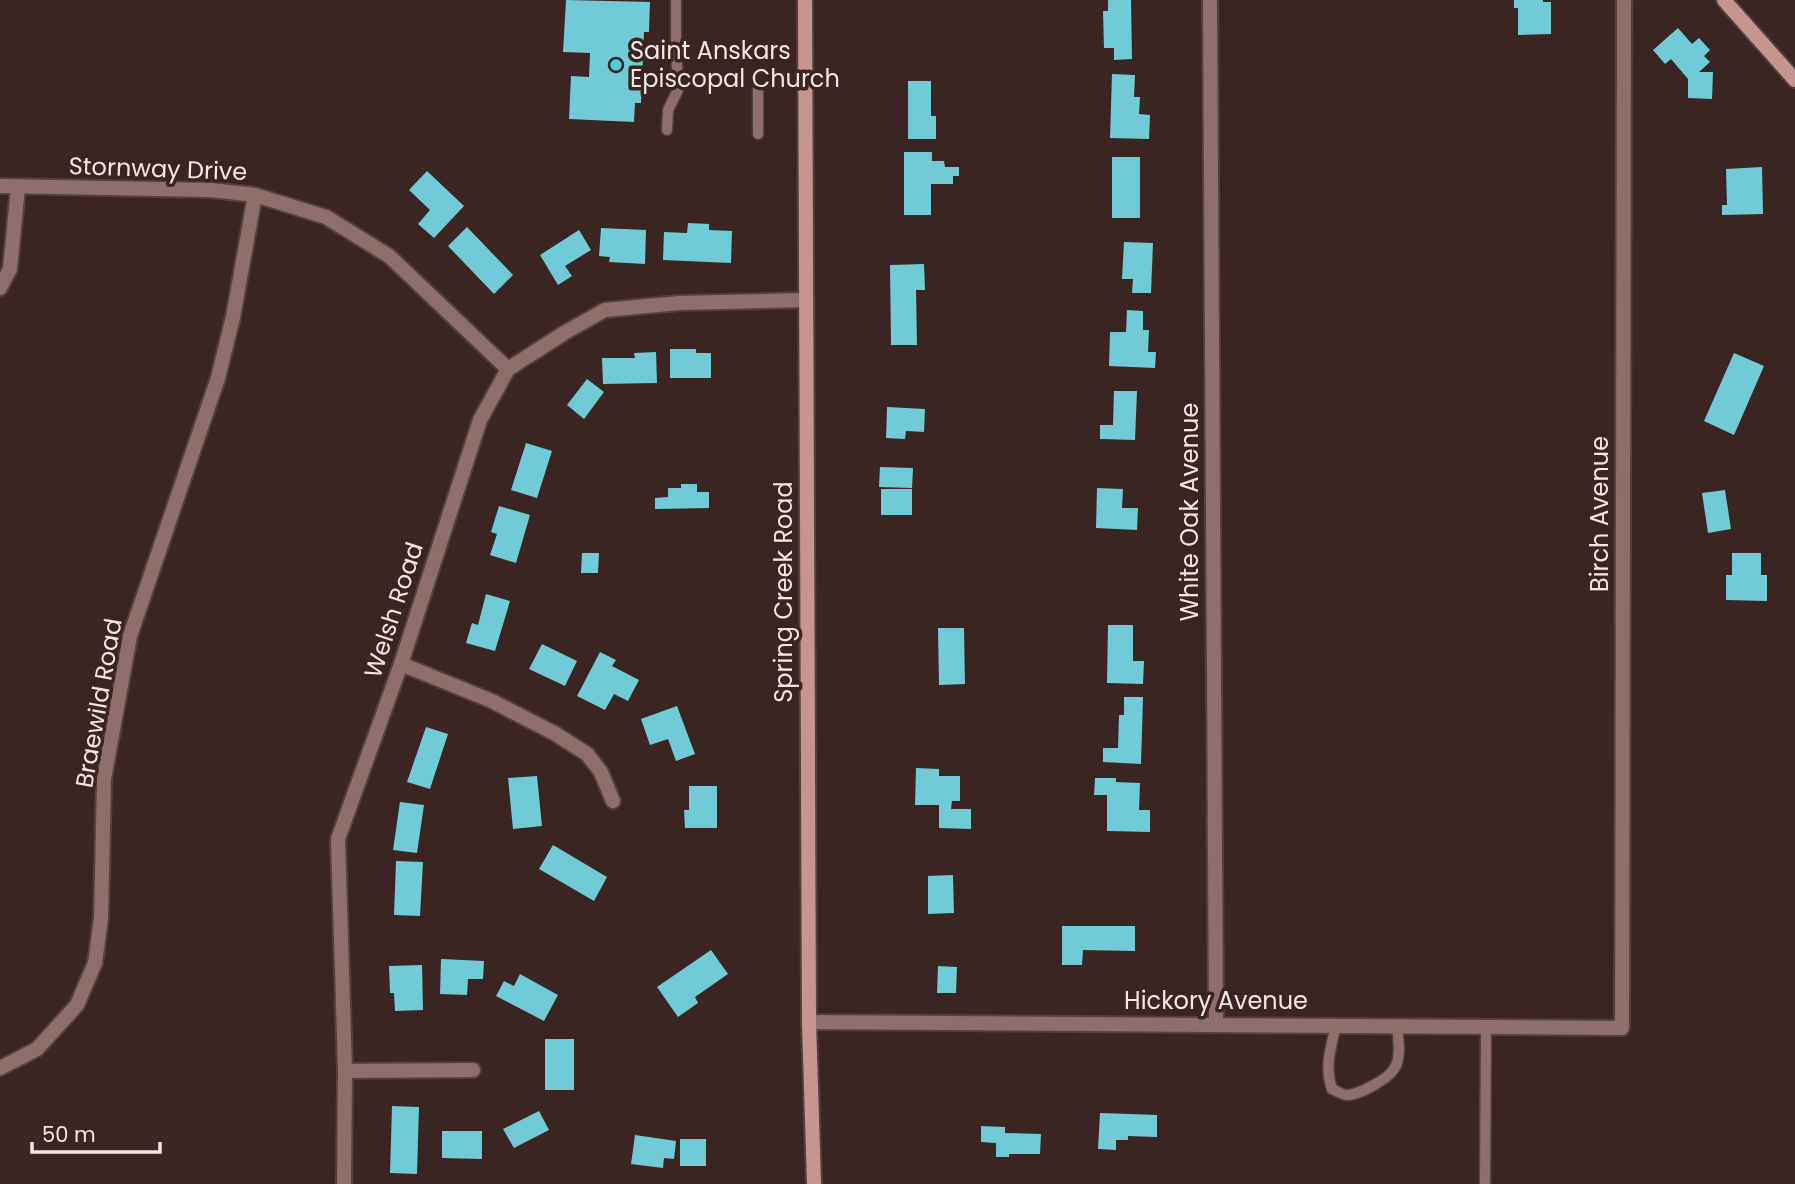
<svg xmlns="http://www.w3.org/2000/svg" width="1795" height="1184" font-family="Poppins,sans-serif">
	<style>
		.building { fill: #71cbd7 }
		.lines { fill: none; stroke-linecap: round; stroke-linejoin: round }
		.lane-casing { stroke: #54403e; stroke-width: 13 }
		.street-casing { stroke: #54403e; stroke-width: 18 }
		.secondary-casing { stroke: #54403e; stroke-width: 18 }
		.lane { stroke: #8e6f6b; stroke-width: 10 }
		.street { stroke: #8e6f6b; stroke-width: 14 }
		.secondary { stroke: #c6958f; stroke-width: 14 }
		.poi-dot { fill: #52cbd9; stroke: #3a2523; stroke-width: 2.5 }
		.labels { text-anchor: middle; stroke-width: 7; stroke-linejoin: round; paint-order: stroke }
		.poi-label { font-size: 24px; fill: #f5e6e4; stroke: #3a2523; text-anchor: start }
		.street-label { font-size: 24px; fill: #f5e6e4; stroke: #3a2523 }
	</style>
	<rect width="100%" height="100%" fill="#3a2523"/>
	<path class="building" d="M566 0 650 2 649 32H644L641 103H635L634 122 569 119 571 76 589 77 590 53 563 52Z
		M1108 0H1131L1132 59 1114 60V48H1104L1103 11H1108Z
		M1514 0H1543V2H1551V34L1518 35V8H1514Z
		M1678 28 1692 44 1699 38 1710 50 1704 56 1710 62 1699 72H1713L1712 99 1688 98V79L1671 59 1665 64 1653 50Z
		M1112 74 1135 75 1134 97H1140L1139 114 1150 115 1149 139 1110 138Z
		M908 81H931V116H936V139H908Z
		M904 152H932V161H944L945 167H959V176H953V184H931V215H904Z
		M1112 157H1140V218H1112Z
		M1762 167 1763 214 1722 215V205H1727L1726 169Z
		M427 171 464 206 434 238 418 224 430 210 409 190Z
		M688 223 709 224V230L732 231 731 263 663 260 664 232 687 233Z
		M467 227 513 275 494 294 448 246Z
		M601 228 646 230 645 264 609 262 610 257 599 256Z
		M579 230 591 250 565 266 572 276 558 285 540 255Z
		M1124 242 1153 243 1151 293H1132L1133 279H1122Z
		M924 264 925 290H916L917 345H891L890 265Z
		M1127 310 1143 311V330H1149L1148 352H1156L1155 368 1109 366 1110 332H1126Z
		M670 349H696V353H711V378H670Z
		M656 352 657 383 603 384 602 358H635L634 353Z
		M1734 353 1764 366 1734 435 1704 421Z
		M587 379 604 392 584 419 567 405Z
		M1114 391H1137L1135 440 1100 439V425H1113Z
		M887 407 925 409 924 432 906 431 905 439 886 438Z
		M526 443 552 451 537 498 511 490Z
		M880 467 913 468 912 488 879 487Z
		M681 484H697V492H709V508L655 509V498L668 497V488H681Z
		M1097 488 1123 489 1122 508H1138L1137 530 1096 528Z
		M881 489H912V515H881Z
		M1725 490 1731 529 1708 533 1702 493Z
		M499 506 530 515 516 563 490 555 497 534 491 532Z
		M582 553H599L598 573H581Z
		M1732 553H1761V575H1767V601L1726 600V575H1732Z
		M486 594 510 601 495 651 466 643 472 623 478 625Z
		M1108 625H1133V661H1144L1143 684 1107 683Z
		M938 628H964L965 684 939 685Z
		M542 644 577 661 565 686 529 669Z
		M600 652 616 660 612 666 639 680 628 701 614 694 605 710 577 696Z
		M1124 697H1143L1141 764 1103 762V748H1118L1119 715H1124Z
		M677 706 695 754 676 761 668 739 650 745 641 719Z
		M426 727 448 734 430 789 407 782Z
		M916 768 939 769V776H960V801H952L951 809H971V829L939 828V805H915Z
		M537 776 542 826 513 829 508 778Z
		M1095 778H1116V782L1140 783 1139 810H1150V832L1107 831V795H1094Z
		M689 786H717V828H685L684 810H689Z
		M400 802 424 805 417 853 393 850Z
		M553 845 607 877 594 901 539 869Z
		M396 861 423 862 420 916 394 915Z
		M953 875 954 913 928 914V876Z
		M1062 926H1135V951L1083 950 1082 965H1062Z
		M711 950 728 974 695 997 698 1003 678 1017 657 987Z
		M441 959 484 961 483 979H468L467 995 440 994Z
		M422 965 423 1010 395 1011 394 993H390L389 966Z
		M938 966 957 967 956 993H937Z
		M520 974 558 995 544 1021 496 996 504 981 514 986Z
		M545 1039H574V1090H545Z
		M392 1106 419 1107 417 1174 390 1173Z
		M539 1111 549 1130 514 1148 503 1129Z
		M1100 1113 1157 1115V1137L1128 1136V1140H1116V1150L1098 1149Z
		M981 1126 1005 1127V1133L1041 1134 1040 1154H1009V1157H996V1143L981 1142Z
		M442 1131H482V1159L442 1158Z
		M635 1135 676 1141 674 1159 664 1158 663 1168 631 1164Z
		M680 1139H706V1166H680Z"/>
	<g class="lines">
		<g class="lane-casing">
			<path id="lane" d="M667 130 668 110 678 90 676 44V0
				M758 134V90
				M1336 1025C1331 1048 1324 1066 1332 1089 1337 1091 1342 1095 1347 1095 1359 1095 1388 1079 1394 1069 1402 1057 1398 1039 1397 1026
				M1485 1184 1486 1027"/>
		</g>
		<g class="street-casing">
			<path id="street" d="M1210 0 1216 1024
				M0 186 211 190 255 195 326 217 389 256 508 369
				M0 288 10 269 18 187
				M401 664 492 701 554 733 587 754 601 772 613 801
				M809 1022 1622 1028 1624 0
				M0 1068 37 1049 77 1005 95 963 101 918 104 779 130 636 218 378 233 317 255 195
				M345 1071 473 1070
				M344 1184 345 1071 338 839 401 664 480 420 508 369 564 333 605 310 679 303 805 300"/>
		</g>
		<g class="secondary-casing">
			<path id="secondary" d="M805 0 809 1022 814 1184
				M1724 0 1795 80"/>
		</g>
		<use href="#lane" class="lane"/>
		<use href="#street" class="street"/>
		<use href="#secondary" class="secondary"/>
	</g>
	<circle class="poi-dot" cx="616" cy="65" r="7"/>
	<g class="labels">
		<g class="poi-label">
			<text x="630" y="59">Saint Anskars<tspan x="630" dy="28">Episcopal Church</tspan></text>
		</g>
		<g class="street-label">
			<text transform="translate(158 169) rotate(2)" y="8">Stornway Drive</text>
			<text transform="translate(1190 512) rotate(-90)" y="8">White Oak Avenue</text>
			<text transform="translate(1600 514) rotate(-90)" y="8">Birch Avenue</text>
			<text transform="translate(784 592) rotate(-90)" y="8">Spring Creek Road</text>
			<text transform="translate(394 610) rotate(-72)" y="8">Welsh Road</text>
			<text transform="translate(99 703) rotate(-80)" y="8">Braewild Road</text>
			<text x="1216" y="1009">Hickory Avenue</text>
		</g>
	</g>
	<path d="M32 1142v10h128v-10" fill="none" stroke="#f5e6e4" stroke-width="3.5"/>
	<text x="42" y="1142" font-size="21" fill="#f5e6e4" stroke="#3a2523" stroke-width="5" paint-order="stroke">50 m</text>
</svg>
